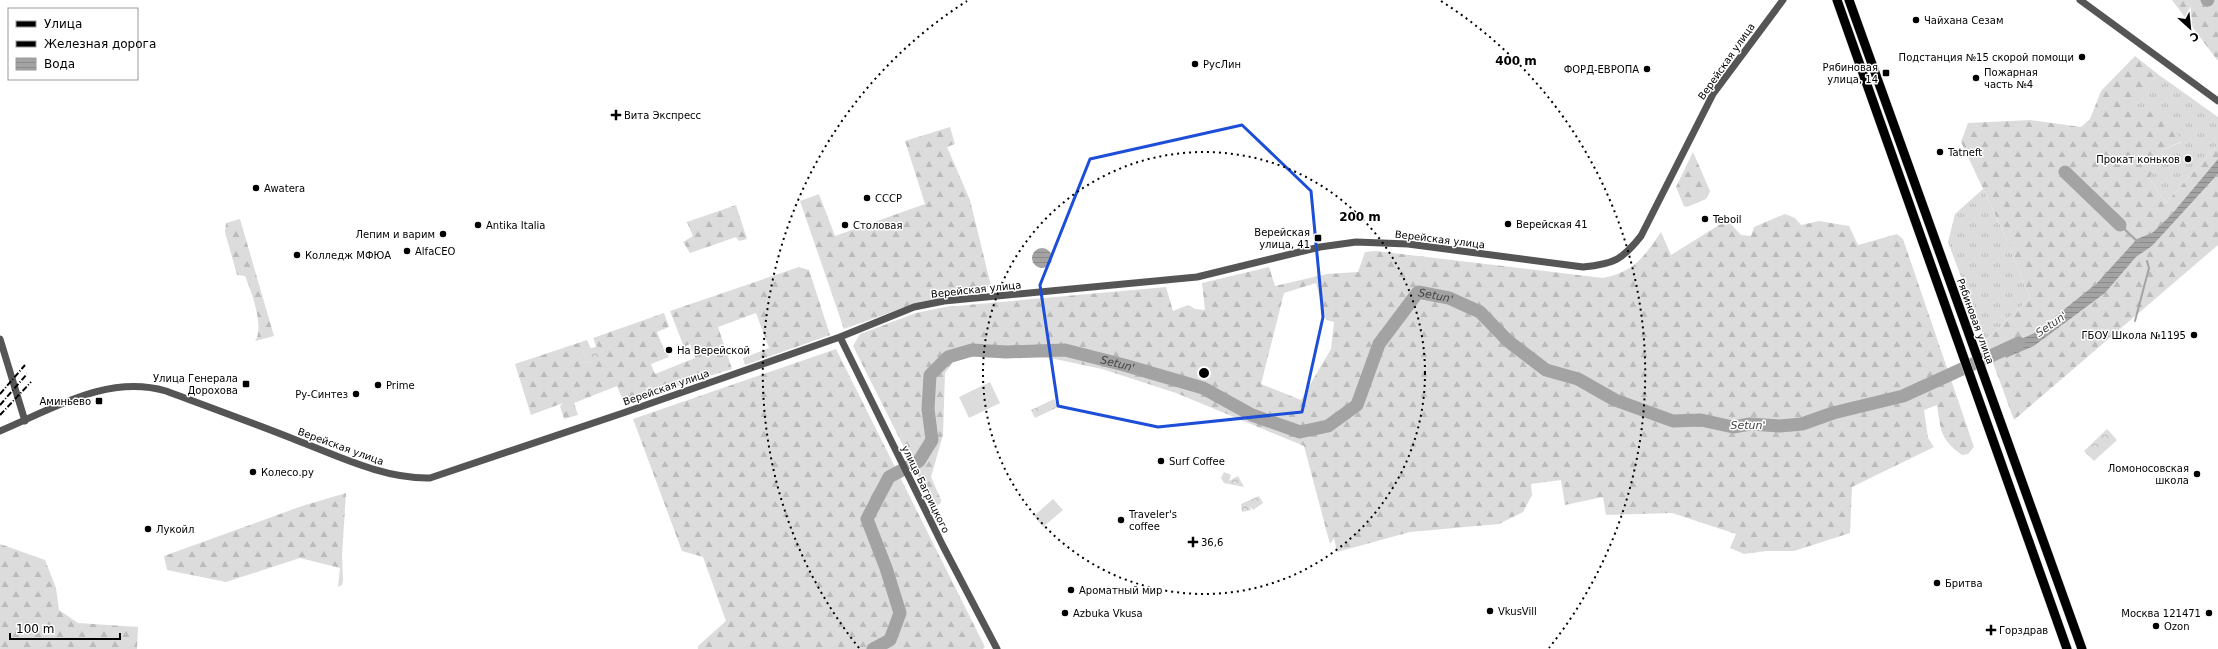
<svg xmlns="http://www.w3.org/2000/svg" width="2218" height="649" font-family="'DejaVu Sans',sans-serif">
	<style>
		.grass { fill: url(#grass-tufts) }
		.forest { fill: url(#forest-firs); fill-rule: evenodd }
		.park { fill: url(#park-crowns) }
		.garden { fill: #dcdcdc }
		.water { fill: url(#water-rules) }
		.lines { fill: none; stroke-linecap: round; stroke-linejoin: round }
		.stream { stroke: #a3a3a3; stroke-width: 2 }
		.river { stroke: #a3a3a3; stroke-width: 13 }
		.major-casing { stroke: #dbdbdb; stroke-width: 10 }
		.minor { stroke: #555; stroke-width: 7 }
		.major { stroke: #000; stroke-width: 9 }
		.rail { stroke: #000; stroke-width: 2; stroke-dasharray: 6 2 1 2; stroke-linecap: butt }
		.marked { fill: none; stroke: #1d4ed8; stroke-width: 3; stroke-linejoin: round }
		.ring { fill: none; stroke: #000; stroke-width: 2; stroke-dasharray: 2 4 }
		.poi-dot { fill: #000; stroke: #fff; stroke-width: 1.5 }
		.labels { text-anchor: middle; stroke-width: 3; stroke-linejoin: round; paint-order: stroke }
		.poi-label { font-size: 10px; fill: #000; stroke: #fff; text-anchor: start }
		.street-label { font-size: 10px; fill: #000; stroke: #fff }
		.water-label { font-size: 11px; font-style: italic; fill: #444; stroke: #fff }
		.centre { fill: #000; stroke: #fff; stroke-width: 2 }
		.ring-label { font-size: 12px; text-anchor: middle; font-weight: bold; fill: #000; stroke: #fff; stroke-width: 3; stroke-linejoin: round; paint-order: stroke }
	</style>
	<defs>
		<pattern id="grass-tufts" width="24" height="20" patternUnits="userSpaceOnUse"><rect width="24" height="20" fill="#dcdcdc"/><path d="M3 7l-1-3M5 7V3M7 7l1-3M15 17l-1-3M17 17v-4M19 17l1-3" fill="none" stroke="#bbb"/></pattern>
		<pattern id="forest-firs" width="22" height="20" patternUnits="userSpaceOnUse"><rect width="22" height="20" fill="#dcdcdc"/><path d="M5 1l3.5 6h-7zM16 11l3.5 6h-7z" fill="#bbb"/></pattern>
		<pattern id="park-crowns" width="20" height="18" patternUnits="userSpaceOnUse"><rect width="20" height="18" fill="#dcdcdc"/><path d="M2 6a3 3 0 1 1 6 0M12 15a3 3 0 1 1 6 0" fill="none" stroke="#bbb"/></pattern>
		<pattern id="water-rules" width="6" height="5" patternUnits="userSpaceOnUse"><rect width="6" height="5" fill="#a3a3a3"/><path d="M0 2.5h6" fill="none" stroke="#8b8b8b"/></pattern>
	</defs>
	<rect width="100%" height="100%" fill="#fff"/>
	<path class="grass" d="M2159 75 2218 117V144L2166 203 2149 178 2161 163 2162 150 2182 142 2122 106Z
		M1983 189 2007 240 2030 298 1985 341 1948 242 1955 214Z"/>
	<path class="forest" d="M2172 0H2218V61Z
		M2135 56 2159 75 2123 106 2155 108 2183 141 2162 150 2161 163 2149 178 2166 203 2218 144V159L2171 215 2152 233 2137 242 2097 283 2036 332 2002 348 2006 358 2034 346 2105 293 2136 257 2152 246 2218 174V245L2014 420 1985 341 2030 298 2007 240 1961 142 1968 123 2031 120 2081 127 2090 119 2101 91Z
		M950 127 955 144 947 147 970 200 991 286 914 304 844 329 800 201 819 194 835 236 925 204 905 141Z
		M1693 152 1710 191 1706 199 1687 207 1684 206 1676 187Z
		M736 205 747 239 739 241 736 237 690 253 683 242 693 236 687 222Z
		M1785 214 1795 218 1801 225 1819 221 1849 226 1858 245 1897 234 1903 239 1974 447 1968 454 1962 455C1940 439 1941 431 1937 405L1924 410 1928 438 1934 447 1852 487 1850 533 1794 551H1766L1744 554 1730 548 1736 534 1672 513 1606 515 1603 497 1565 505 1561 480 1531 484 1532 495 1523 512 1499 524 1410 532 1337 552 1334 538 1330 544 1304 446 1176 393 1102 369 1055 359 1030 356 973 355 962 356 953 362 945 373 943 435 931 477 941 500V503L936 506 933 505 853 346 860 334 916 313 945 307 1166 287 1173 311 1188 305 1195 309 1205 310 1202 283 1269 267 1275 286 1327 274 1358 272 1365 252 1376 251 1603 278C1634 272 1644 257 1661 232L1671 255 1727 220 1741 235 1751 236 1754 227ZM1316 283 1326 320 1334 322 1331 349 1301 400 1261 384 1284 293Z
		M240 219 274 336 255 341C265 328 251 290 245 276L237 275 225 232 226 223Z
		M799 267 809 270 830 335 745 365 743 358 769 348 756 313 718 327 732 369 626 402 622 398 617 386 574 403 578 415 564 419 560 406 563 403 531 415 515 364 587 340 591 349 583 351 587 363 601 358 593 338 664 313 669 327 657 332 665 352 667 351 669 357 651 364 655 374 695 358 690 344 684 347 670 311Z
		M836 349 985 647 983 649H698V646L726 621 703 557 682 551 633 419Z
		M346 493 342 555 343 581 342 585 338 587 340 568 300 558 226 582 167 570 164 556 302 506Z
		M0 544 45 560 56 588 59 610 78 623 138 627 137 649H0Z"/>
	<path class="park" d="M598 346 602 358 587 363 583 351Z
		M1054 399 1058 407 1035 418 1031 410Z
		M2107 429 2117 440 2094 461 2084 451Z
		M1224 472 1231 475 1229 481 1238 476 1244 487 1224 483 1221 478Z
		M1259 496 1263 503 1253 510 1250 506 1251 510 1242 512 1241 504Z"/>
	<path class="garden" d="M990 382 1000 403 969 418 959 397Z
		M1053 499 1063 510 1043 527 1034 516Z"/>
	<path class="water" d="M2218 159V174L2152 246 2136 257 2105 293 2034 346 2006 358 2002 348 2036 332 2097 283 2137 239 2152 233 2171 215Z
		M1032 258a10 10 0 1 1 20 0a10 10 0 1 1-20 0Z"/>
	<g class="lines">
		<path class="stream" d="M2120 225 2138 242
			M2135 321 2149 268 2147 261"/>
		<g class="river">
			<path d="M2207 0H2208"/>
			<path d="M2065 172 2120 225"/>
			<path id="s1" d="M873 649 890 640 900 613 886 568 867 519 889 477 919 461 932 440 928 409 930 375 948 357 972 350 1006 352 1065 350 1124 365 1203 388 1252 415 1300 432 1328 426 1357 405 1379 344 1418 292 1449 298 1480 312 1508 341 1546 370 1578 379 1615 400 1673 421 1701 420 1733 427 1750 424 1780 426 1802 424 1833 413 1903 396 2019 343"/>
		</g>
		<g class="major-casing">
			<path id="major" d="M1837 0 2067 649
				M1849 0 2082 649"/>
		</g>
		<path class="minor" d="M2080 0 2218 101
			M840 337 943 546 997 649
			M0 339 25 421
			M0 431C53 409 107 374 166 391 209 407 253 423 296 440 338 456 384 479 430 478L623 413 840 337 914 307 944 301 1197 277 1320 247 1356 242 1408 244 1583 267C1614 264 1622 260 1641 236L1713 94 1783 0"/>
		<use href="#major" class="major"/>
		<path class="rail" d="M0 394 25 365
			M0 405 27 374
			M0 415 31 382"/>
	</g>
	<path class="marked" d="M1242 125 1311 191 1323 317 1302 412 1158 427 1058 406 1040 285 1090 159Z"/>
	<g class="ring">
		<circle cx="1204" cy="373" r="221"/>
		<path d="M859 648A441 441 0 0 1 967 1M1441 1A441 441 0 0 1 1549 648"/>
	</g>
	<g class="poi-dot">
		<circle cx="1916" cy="20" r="4"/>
		<circle cx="2082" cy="57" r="4"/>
		<circle cx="1195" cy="64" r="4"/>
		<circle cx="1647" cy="69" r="4"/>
		<rect x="1882" y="69" width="8" height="8" rx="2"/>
		<circle cx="1976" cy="78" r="4"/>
		<path d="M614 109h4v4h4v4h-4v4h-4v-4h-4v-4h4z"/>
		<circle cx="1940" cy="152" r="4"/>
		<circle cx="2188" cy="159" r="4"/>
		<circle cx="256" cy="188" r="4"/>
		<circle cx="867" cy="198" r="4"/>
		<circle cx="1705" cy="219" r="4"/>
		<circle cx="1508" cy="224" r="4"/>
		<circle cx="478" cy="225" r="4"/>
		<circle cx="845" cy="225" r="4"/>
		<circle cx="443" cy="234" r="4"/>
		<rect x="1314" y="234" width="8" height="8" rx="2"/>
		<circle cx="407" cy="251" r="4"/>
		<circle cx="297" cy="255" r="4"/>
		<circle cx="2194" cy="335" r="4"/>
		<circle cx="669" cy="350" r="4"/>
		<rect x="242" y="380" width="8" height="8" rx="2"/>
		<circle cx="378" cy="385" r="4"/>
		<circle cx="356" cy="394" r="4"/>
		<rect x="95" y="397" width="8" height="8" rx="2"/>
		<circle cx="1161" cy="461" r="4"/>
		<circle cx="253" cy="472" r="4"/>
		<circle cx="2197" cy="474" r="4"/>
		<circle cx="1121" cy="520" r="4"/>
		<circle cx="148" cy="529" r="4"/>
		<path d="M1191 536h4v4h4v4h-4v4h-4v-4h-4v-4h4z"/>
		<circle cx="1937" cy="583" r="4"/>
		<circle cx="1071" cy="590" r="4"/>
		<circle cx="1490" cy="611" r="4"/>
		<circle cx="1065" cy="613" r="4"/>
		<circle cx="2209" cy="613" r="4"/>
		<circle cx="2156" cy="626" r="4"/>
		<path d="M1989 624h4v4h4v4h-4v4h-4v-4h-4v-4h4z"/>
	</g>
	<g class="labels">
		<g class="poi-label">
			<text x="1924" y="24">Чайхана Сезам</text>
			<text x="2074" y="61" text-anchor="end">Подстанция №15 скорой помощи</text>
			<text x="1203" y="68">РусЛин</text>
			<text x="1878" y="71" text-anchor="end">Рябиновая<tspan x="1878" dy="12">улица, 14</tspan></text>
			<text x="1639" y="73" text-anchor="end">ФОРД-ЕВРОПА</text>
			<text x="1984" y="76">Пожарная<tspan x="1984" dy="12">часть №4</tspan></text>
			<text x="624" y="119">Вита Экспресс</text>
			<text x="1948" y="156">Tatneft</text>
			<text x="2180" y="163" text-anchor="end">Прокат коньков</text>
			<text x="264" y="192">Awatera</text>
			<text x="875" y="202">СССР</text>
			<text x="1713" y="223">Teboil</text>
			<text x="1516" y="228">Верейская 41</text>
			<text x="486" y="229">Antika Italia</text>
			<text x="853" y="229">Столовая</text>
			<text x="1310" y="236" text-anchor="end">Верейская<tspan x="1310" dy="12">улица, 41</tspan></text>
			<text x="435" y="238" text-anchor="end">Лепим и варим</text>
			<text x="415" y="255">AlfaCEO</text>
			<text x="305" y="259">Колледж МФЮА</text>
			<text x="2186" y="339" text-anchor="end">ГБОУ Школа №1195</text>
			<text x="677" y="354">На Верейской</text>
			<text x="238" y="382" text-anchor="end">Улица Генерала<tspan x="238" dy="12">Дорохова</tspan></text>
			<text x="386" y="389">Prime</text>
			<text x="348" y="398" text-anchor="end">Ру-Синтез</text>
			<text x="91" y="405" text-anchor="end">Аминьево</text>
			<text x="1169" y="465">Surf Coffee</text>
			<text x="2189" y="472" text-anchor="end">Ломоносовская<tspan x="2189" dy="12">школа</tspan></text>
			<text x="261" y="476">Колесо.ру</text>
			<text x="1129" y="518">Traveler's<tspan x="1129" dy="12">coffee</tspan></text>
			<text x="156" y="533">Лукойл</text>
			<text x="1201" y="546">36,6</text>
			<text x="1945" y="587">Бритва</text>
			<text x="1079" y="594">Ароматный мир</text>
			<text x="1498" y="615">VkusVill</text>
			<text x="1073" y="617">Azbuka Vkusa</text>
			<text x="2201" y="617" text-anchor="end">Москва 121471</text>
			<text x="2164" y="630">Ozon</text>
			<text x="1999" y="634">Горздрав</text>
		</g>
		<g class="street-label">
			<text transform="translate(1726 61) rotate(-55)" y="4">Верейская улица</text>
			<text transform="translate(1440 239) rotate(7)" y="4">Верейская улица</text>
			<text transform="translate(976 289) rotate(-6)" y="4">Верейская улица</text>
			<text transform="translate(1976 321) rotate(70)" y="4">Рябиновая улица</text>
			<text transform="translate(666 387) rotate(-19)" y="4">Верейская улица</text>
			<text transform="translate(341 446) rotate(20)" y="4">Верейская улица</text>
			<text transform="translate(926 489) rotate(64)" y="4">улица Багрицкого</text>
		</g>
		<g class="water-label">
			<text dy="4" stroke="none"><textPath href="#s1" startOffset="925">Setun'</textPath></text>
			<text transform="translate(2051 324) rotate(-35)" y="4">Setun'</text>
			<text dy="4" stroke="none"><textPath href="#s1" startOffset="517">Setun'</textPath></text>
			<text x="1748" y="429">Setun'</text>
		</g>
	</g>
	<circle cx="1204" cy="373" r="6" class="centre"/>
	<g class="ring-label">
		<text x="1516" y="65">400 m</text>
		<text x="1360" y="221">200 m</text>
	</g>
	<rect x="8" y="8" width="130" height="72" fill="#ffffff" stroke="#999999"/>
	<rect x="16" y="21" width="20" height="6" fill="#000000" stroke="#999999"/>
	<text x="44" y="28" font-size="12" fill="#000000">Улица</text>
	<rect x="16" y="41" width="20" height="6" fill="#000000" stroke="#999999"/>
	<text x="44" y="48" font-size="12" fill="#000000">Железная дорога</text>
	<rect x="16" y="58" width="20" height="12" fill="url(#water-rules)" stroke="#999999"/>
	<text x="44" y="68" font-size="12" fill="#000000">Вода</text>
	<g transform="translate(2190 28) rotate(153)" stroke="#ffffff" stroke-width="3" paint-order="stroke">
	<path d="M0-3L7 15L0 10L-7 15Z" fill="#000000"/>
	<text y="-6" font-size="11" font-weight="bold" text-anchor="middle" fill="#000000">С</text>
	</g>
	<path d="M10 633v6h110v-6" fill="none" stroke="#000000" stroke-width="2"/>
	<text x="16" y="633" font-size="12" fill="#000000" stroke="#ffffff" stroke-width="3" paint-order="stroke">100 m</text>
</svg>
